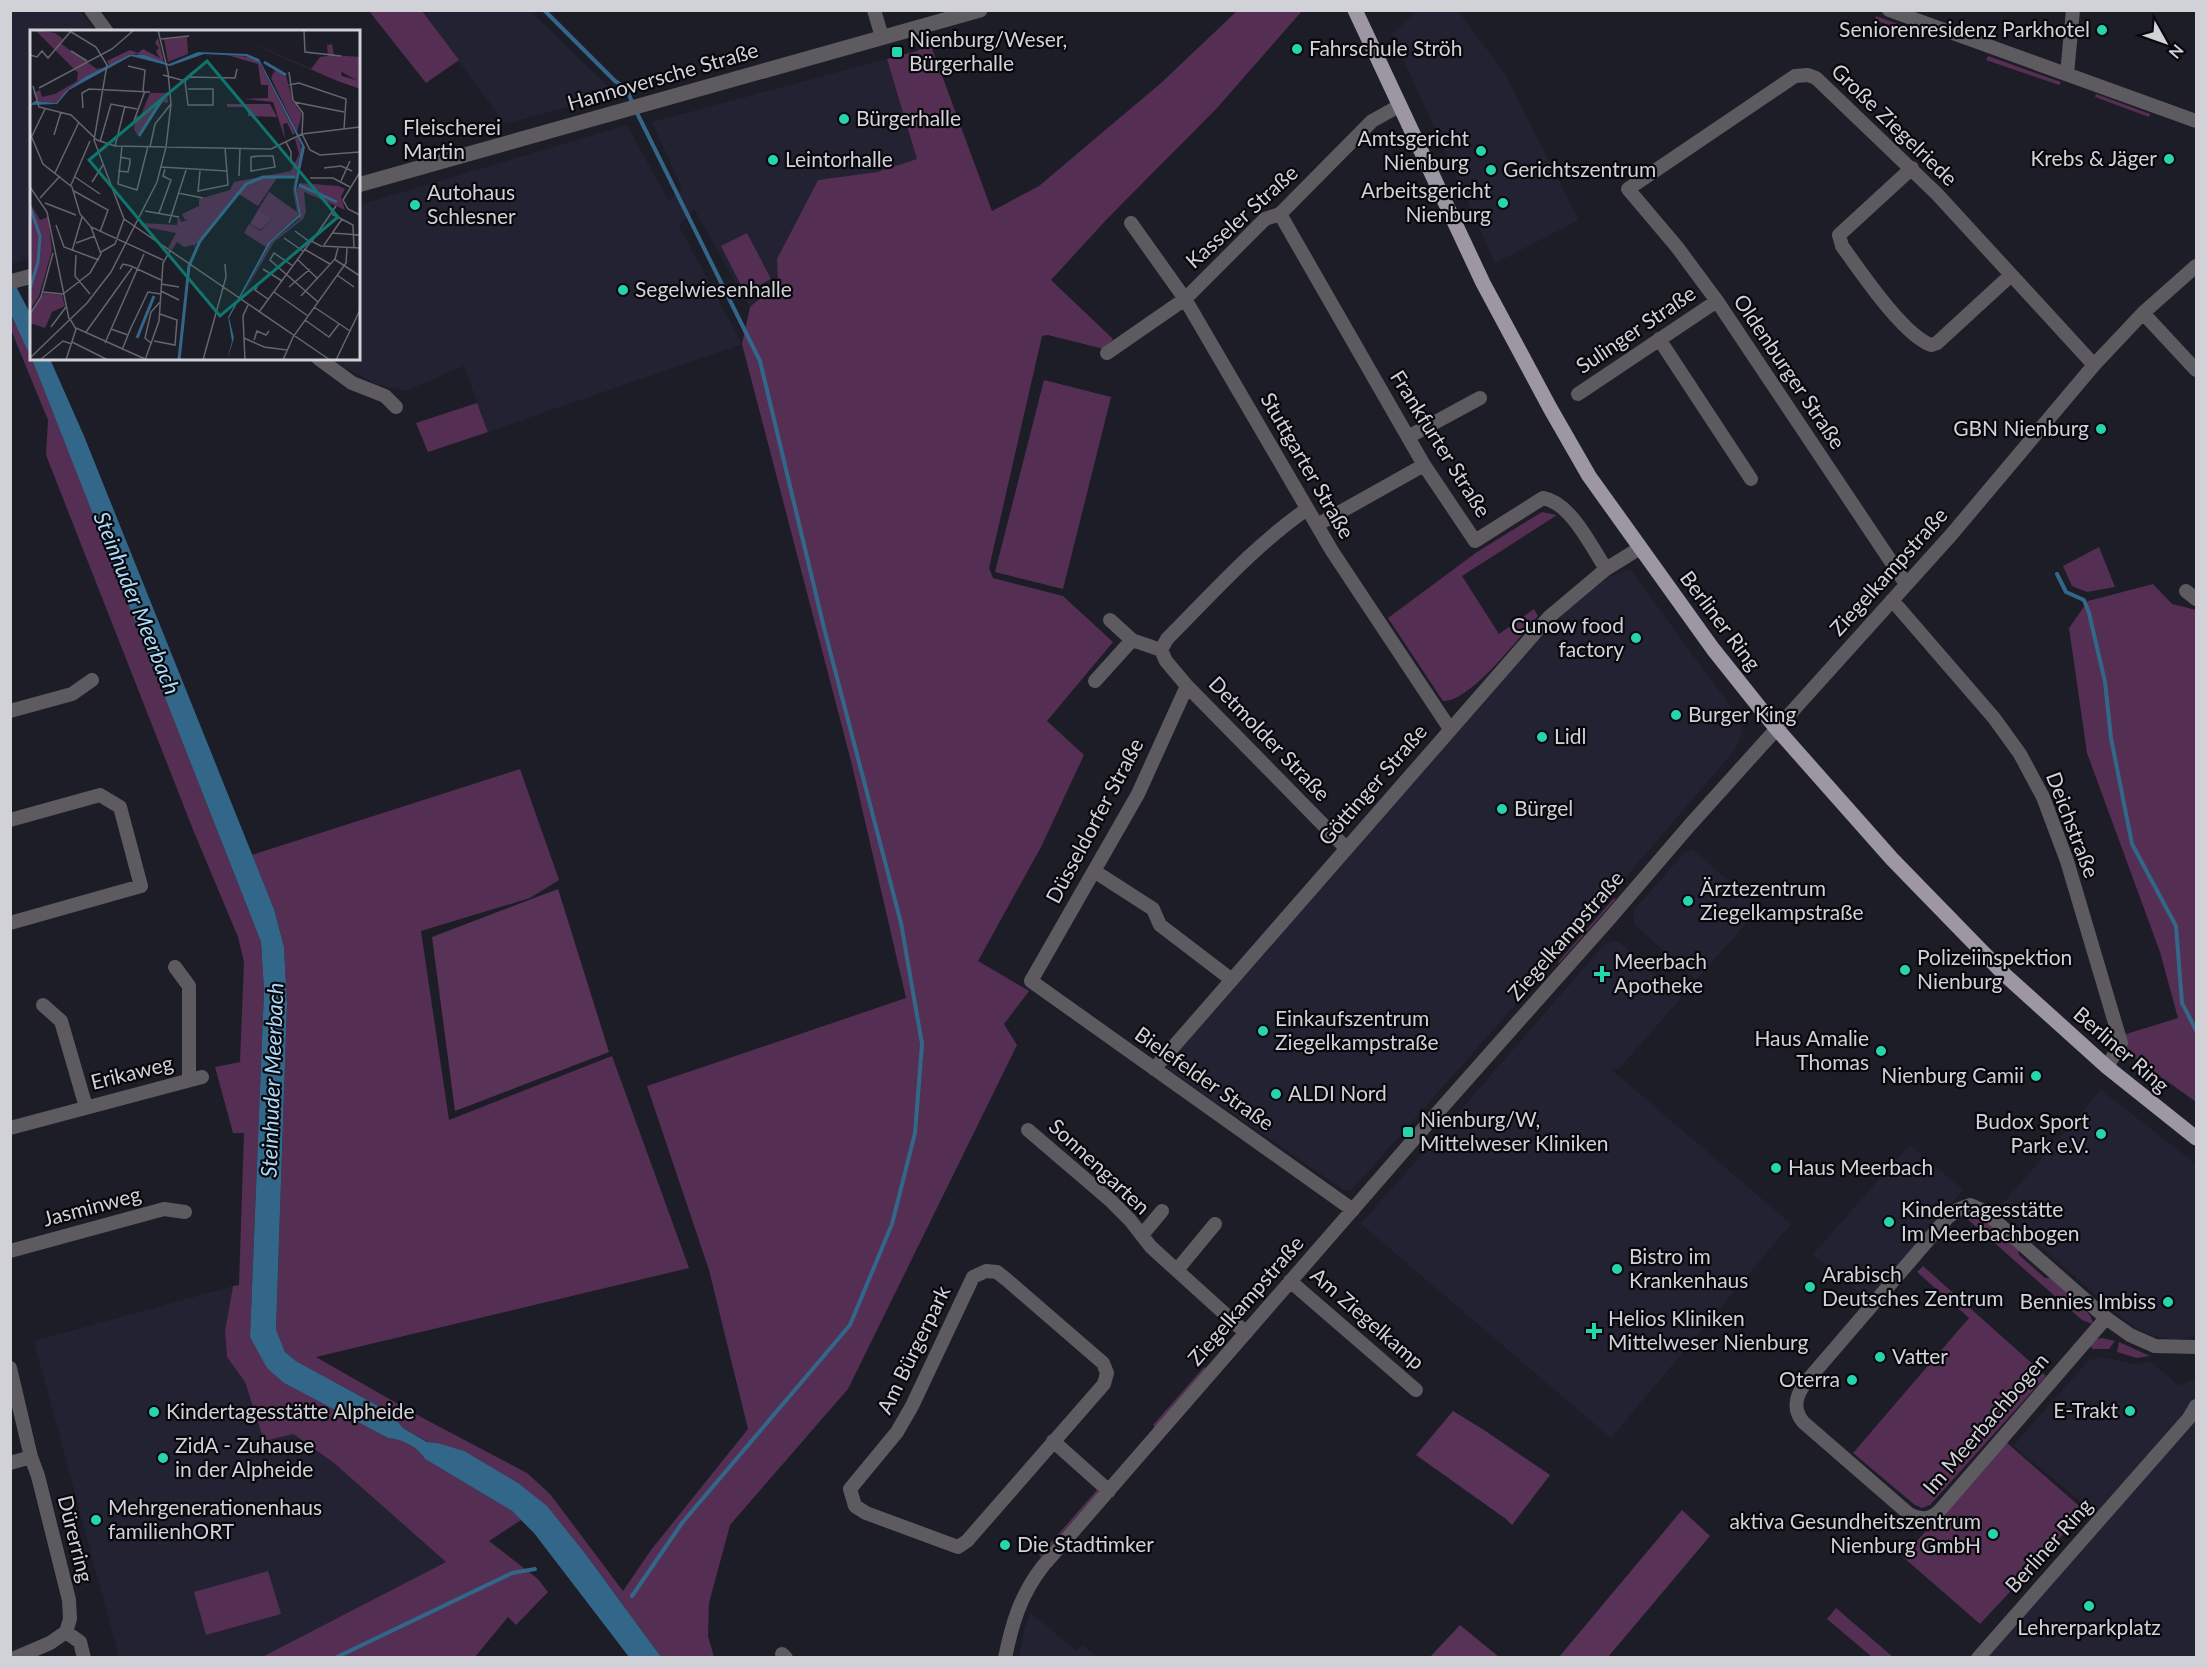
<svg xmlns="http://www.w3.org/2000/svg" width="2207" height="1668" font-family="Lato,sans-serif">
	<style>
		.built { fill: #232232 }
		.green { fill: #552e53 }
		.forest { fill: #593257 }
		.water { fill: #326789 }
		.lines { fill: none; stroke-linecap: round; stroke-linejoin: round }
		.stream { stroke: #326789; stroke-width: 4 }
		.minor { stroke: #5d5b60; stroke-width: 14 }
		.tertiary { stroke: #5d5b60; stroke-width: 15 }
		.primary { stroke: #9c97a2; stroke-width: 15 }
		.poi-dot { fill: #27d5ad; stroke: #08080c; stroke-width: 2 }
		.labels { text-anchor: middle; stroke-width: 4.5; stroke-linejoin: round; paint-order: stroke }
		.poi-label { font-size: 21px; fill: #d1d1d8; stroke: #08080c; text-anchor: start }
		.street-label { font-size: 21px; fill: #d1d1d8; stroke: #08080c }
		.water-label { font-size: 22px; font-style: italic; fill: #acd9fa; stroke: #08080c }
		.inset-river { fill: none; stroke: #326789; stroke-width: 3 }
		.inset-road { fill: none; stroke: #65656e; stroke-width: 1.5 }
		.view { fill: #0f766e; fill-opacity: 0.15; stroke: #0f766e; stroke-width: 3 }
		.inset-edge { fill: none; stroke: #d1d1d8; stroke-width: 3 }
	</style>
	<rect width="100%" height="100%" fill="#1d1d27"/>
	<path class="built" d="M10 11H80L95 31 32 32 31 258 13 263 10 255Z
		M422 11H530L616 94 505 124Z
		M1417 11H1458L1504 72 1579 220 1495 263 1392 34Z
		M887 59 918 159 877 172 818 180 777 259 778 283 750 307 694 209 679 226 742 344 488 432 464 366 405 391 376 384 339 364 334 359 358 358 359 205 627 125 669 202 682 188 652 122Z
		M1630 569 1736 714 1742 729 1739 742 1733 752 1573 939 1352 1190 1345 1191 1170 1070 1169 1060 1560 616 1608 577Z
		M1693 850 1760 908 1696 980 1635 925 1633 915 1634 910 1684 853Z
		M1615 941 1620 943 1681 998 1619 1069H1611L1791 1224 1611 1438 1361 1224 1605 944Z
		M2101 1090 2196 1164V1335L2190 1338 2173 1340 2152 1335 2137 1329 2115 1312 1998 1209Z
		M1910 1145 1963 1190 1869 1301 1813 1254Z
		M233 1286 225 1331 227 1357 245 1382 264 1441 292 1434 334 1463 447 1562 262 1657H119L34 1341Z
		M2102 1357 2140 1365 2150 1361 2179 1386 2196 1378V1657L2001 1658 1999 1656 1985 1658 2101 1518 2013 1446 2089 1360Z
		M1030 1613 1076 1650 1083 1645 1097 1657H1019L1024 1631Z"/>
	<path class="green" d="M369 11H422L459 60 426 83Z
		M1237 11H1302L1217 108 1107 219 1051 280 1113 339 1104 349 1048 335 1042 336 989 568 993 578 1063 596 1113 642 1047 721 1084 755 1041 847 978 961 1029 991 1004 1024 1017 1045 848 1389 730 1525 709 1603 708 1636 714 1657H661L587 1556 437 1443 428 1442 403 1428 391 1413 296 1361 285 1352 276 1331 287 1004 284 947 274 909 252 855 520 769 559 880 530 898 421 931 449 1120 612 1056 689 1268 316 1357 419 1416 527 1473 550 1494 623 1591 651 1550 748 1429 709 1270 647 1086 906 998 852 765 742 344 750 307 778 283 777 259 818 180 877 172 917 159 887 59 917 51 930 43 992 211 1039 186 1161 83Z
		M1876 16 1917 31 1915 35 1875 20Z
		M1988 56 2061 82 2059 85 1986 60Z
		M2096 94 2150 114 2149 117 2095 97Z
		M747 233 771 279 745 293 721 246Z
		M10 315 27 345 261 942 264 990 250 1337 284 1383 388 1438C402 1439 418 1447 425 1459L512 1511 521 1520 489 1541 538 1579 548 1592 516 1625 508 1617 475 1657H262L446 1562 334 1463 293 1434 264 1441 245 1382 227 1357 225 1331 233 1286 239 1285 244 1133H233L215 1067 240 1062 244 962 238 937 194 832 46 455 48 420 11 330Z
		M1044 380 1111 397 1063 589 995 572Z
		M477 403 488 432 428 452 416 423Z
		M1542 512 1557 515 1462 576 1499 634 1534 609 1538 616C1520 636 1470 703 1443 701L1388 618 1477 552Z
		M2099 547 2115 587 2087 592 2072 586 2063 566Z
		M2153 584 2172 604 2196 610V1102L2125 1051 2123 1035 2178 1018 2160 952 2087 753 2069 628 2088 601Z
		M1614 898 1616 899 1559 963 1558 962Z
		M1971 1216 1984 1219 2018 1249 2019 1255 2045 1278H2052C2063 1289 2092 1309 2093 1324L2082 1320 1965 1217Z
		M1923 1266 2046 1376 1930 1505 1922 1508 1915 1505 1853 1453 1969 1318 1917 1272Z
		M2102 1338 2115 1341 2109 1349H2093L2090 1346 2097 1339Z
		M2119 1342 2150 1356 2137 1358 2117 1352Z
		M1204 1367 1206 1368 1155 1427 1153 1425Z
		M2005 1441 2085 1511 1980 1624 1903 1557Z
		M1097 1490 1099 1491 1041 1557 1039 1556Z
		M268 1571 281 1614 206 1635 194 1592Z
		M1836 1608 1893 1657H1872L1827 1619Z"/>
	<path class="forest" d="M558 889 609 1052 455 1111 432 937Z
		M1453 1411 1484 1430 1550 1475 1512 1525 1506 1519 1416 1455Z
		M1682 1510 1710 1536 1608 1657H1559Z
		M1460 1625 1499 1657H1430Z"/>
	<path class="water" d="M10 275 31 315V357L11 315Z
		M32 359H50L84 436 274 909 284 947 287 1004 276 1330 285 1352 296 1361 391 1413 403 1428 427 1442 437 1443 464 1451 518 1483 547 1506 587 1556 661 1657H629L534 1533 512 1511 425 1459C418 1447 402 1439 388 1438L284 1383 267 1368 250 1337 264 990 261 942Z"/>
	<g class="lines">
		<path class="stream" d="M544 10 615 81 627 89 633 105
			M2057 574 2066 592 2084 600 2089 613 2105 682 2111 738 2132 844 2176 926 2182 1003 2196 1030
			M632 1596 682 1523 850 1325 892 1224 915 1133 922 1044 901 923 824 628 760 361 636 111
			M335 1658 512 1573 535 1569"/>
		<path class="minor" d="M91 10 107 32
			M874 10 882 37
			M1889 10 2196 121
			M2067 74 2073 10
			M1912 168 1839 235 1842 246C1861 272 1903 335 1931 345L1937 343 2011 275
			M1280 214 1424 465 1475 541 1543 498C1571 503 1591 546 1606 569
			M1131 223 1185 299 1332 551 1450 729
			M2143 313 2196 370
			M1659 339 1751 479
			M1107 353 1185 299 1265 219 1280 214 1372 121 1399 106
			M318 358 352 383 385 396 396 407
			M1578 394 1717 301
			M1408 437 1480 398
			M1317 525 1424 465
			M1906 584 1717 301 1677 247 1628 189 1795 76 1808 75 1816 78 1937 194 2094 365
			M2186 591 2196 599
			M1892 600 1994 718 2020 754 2043 797 2067 861 2121 1043 2107 1067
			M1110 620 1132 640
			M1161 650 1167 639C1212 594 1255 545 1307 509
			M1095 681 1132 640 1161 650 1166 661 1187 686 1345 847
			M1187 686 1138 794 1031 981 1353 1210
			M10 711 72 694 92 680
			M10 820 100 795 120 807 141 886 10 923
			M1094 871 1153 909 1160 925 1232 980
			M175 967 189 986V1080
			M43 1005 61 1021 86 1107
			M1154 1069 1549 617 1606 569 1640 548
			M10 1128 202 1077
			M1028 1130 1111 1201 1130 1220 1151 1247 1246 1333
			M1142 1235 1162 1211
			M10 1251 164 1209 185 1212
			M1177 1270 1215 1224
			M986 1271 997 1272 1007 1280 1103 1363 1107 1373 1104 1384 967 1541 958 1547 866 1513 855 1506 850 1489 897 1432 912 1406 973 1277Z
			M1290 1281 1416 1390
			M2106 1318 1941 1509C1932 1519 1922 1521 1909 1514L1803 1422C1792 1408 1796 1395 1806 1382L1948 1217 1959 1209 1970 1205 1984 1211 2106 1318 2130 1335 2155 1346 2196 1347
			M10 1368 31 1457 38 1476 69 1600 70 1619 66 1632 80 1642 84 1658
			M1053 1441 1109 1491
			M10 1463 31 1457
			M782 1654 786 1658
			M15 1658 50 1643 66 1632
			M1005 1658C1012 1623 1021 1594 1043 1566L1415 1138 1610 918 1689 826 1951 535 2094 365 2143 313 2196 266
			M1978 1658 2189 1418 2196 1406"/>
		<path class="tertiary" d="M358 185 980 10
			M10 282 32 276"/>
		<path class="primary" d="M1355 10 1483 283 1550 408 1589 476 1713 649 1776 728 1892 859 2005 975 2107 1067 2196 1138"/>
	</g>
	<g class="poi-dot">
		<circle cx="2102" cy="30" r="6"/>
		<circle cx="1297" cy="49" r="6"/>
		<rect x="891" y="46" width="12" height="12" rx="3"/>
		<circle cx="844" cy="119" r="6"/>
		<circle cx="391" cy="140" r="6"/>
		<circle cx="1481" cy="151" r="6"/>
		<circle cx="2169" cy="159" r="6"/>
		<circle cx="773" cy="160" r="6"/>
		<circle cx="1491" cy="170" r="6"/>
		<circle cx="1503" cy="203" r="6"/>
		<circle cx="415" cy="205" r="6"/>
		<circle cx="623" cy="290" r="6"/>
		<circle cx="2101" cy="429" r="6"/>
		<circle cx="1636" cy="638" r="6"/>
		<circle cx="1676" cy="715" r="6"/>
		<circle cx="1542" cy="737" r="6"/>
		<circle cx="1502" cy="809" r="6"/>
		<circle cx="1688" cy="901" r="6"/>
		<circle cx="1905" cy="970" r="6"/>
		<path d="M1599 965h6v6h6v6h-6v6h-6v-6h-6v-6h6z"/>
		<circle cx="1263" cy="1031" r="6"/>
		<circle cx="1881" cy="1051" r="6"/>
		<circle cx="2036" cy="1076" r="6"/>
		<circle cx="1276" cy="1094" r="6"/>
		<rect x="1402" y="1126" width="12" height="12" rx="3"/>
		<circle cx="2101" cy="1134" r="6"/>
		<circle cx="1776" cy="1168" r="6"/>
		<circle cx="1889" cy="1222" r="6"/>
		<circle cx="1617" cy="1269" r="6"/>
		<circle cx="1810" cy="1287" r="6"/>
		<circle cx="2168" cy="1302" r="6"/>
		<path d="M1591 1322h6v6h6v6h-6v6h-6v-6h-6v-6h6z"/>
		<circle cx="1880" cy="1357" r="6"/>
		<circle cx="1852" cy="1380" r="6"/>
		<circle cx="2130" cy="1411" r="6"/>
		<circle cx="154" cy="1412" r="6"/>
		<circle cx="163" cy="1458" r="6"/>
		<circle cx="96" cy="1520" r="6"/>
		<circle cx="1993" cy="1534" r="6"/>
		<circle cx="1005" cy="1545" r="6"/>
		<circle cx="2089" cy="1606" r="6"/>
	</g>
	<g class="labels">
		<g class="poi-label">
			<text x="2090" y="37" text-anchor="end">Seniorenresidenz Parkhotel</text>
			<text x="909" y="47">Nienburg/Weser,<tspan x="909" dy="24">Bürgerhalle</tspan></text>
			<text x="1309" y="56">Fahrschule Ströh</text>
			<text x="856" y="126">Bürgerhalle</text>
			<text x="403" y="135">Fleischerei<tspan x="403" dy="24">Martin</tspan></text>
			<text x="1469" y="146" text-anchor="end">Amtsgericht<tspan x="1469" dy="24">Nienburg</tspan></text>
			<text x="2157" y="166" text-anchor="end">Krebs &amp; Jäger</text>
			<text x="785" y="167">Leintorhalle</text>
			<text x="1503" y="177">Gerichtszentrum</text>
			<text x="1491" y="198" text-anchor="end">Arbeitsgericht<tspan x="1491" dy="24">Nienburg</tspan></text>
			<text x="427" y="200">Autohaus<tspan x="427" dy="24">Schlesner</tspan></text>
			<text x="635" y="297">Segelwiesenhalle</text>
			<text x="2089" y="436" text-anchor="end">GBN Nienburg</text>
			<text x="1624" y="633" text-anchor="end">Cunow food<tspan x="1624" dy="24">factory</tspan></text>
			<text x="1688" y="722">Burger King</text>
			<text x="1554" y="744">Lidl</text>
			<text x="1514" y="816">Bürgel</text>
			<text x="1700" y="896">Ärztezentrum<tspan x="1700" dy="24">Ziegelkampstraße</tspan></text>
			<text x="1917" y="965">Polizeiinspektion<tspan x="1917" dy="24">Nienburg</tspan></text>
			<text x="1614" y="969">Meerbach<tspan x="1614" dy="24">Apotheke</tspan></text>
			<text x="1275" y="1026">Einkaufszentrum<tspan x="1275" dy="24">Ziegelkampstraße</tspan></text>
			<text x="1869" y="1046" text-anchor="end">Haus Amalie<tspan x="1869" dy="24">Thomas</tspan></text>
			<text x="2024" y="1083" text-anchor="end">Nienburg Camii</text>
			<text x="1288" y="1101">ALDI Nord</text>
			<text x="1420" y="1127">Nienburg/W,<tspan x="1420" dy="24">Mittelweser Kliniken</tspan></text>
			<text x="2089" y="1129" text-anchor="end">Budox Sport<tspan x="2089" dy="24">Park e.V.</tspan></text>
			<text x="1788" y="1175">Haus Meerbach</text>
			<text x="1901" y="1217">Kindertagesstätte<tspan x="1901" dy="24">Im Meerbachbogen</tspan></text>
			<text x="1629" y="1264">Bistro im<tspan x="1629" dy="24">Krankenhaus</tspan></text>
			<text x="1822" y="1282">Arabisch<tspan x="1822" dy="24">Deutsches Zentrum</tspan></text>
			<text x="2156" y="1309" text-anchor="end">Bennies Imbiss</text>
			<text x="1608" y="1326">Helios Kliniken<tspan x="1608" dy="24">Mittelweser Nienburg</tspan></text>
			<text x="1892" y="1364">Vatter</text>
			<text x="1840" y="1387" text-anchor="end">Oterra</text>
			<text x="2118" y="1418" text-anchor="end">E-Trakt</text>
			<text x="166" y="1419">Kindertagesstätte Alpheide</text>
			<text x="175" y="1453">ZidA - Zuhause<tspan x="175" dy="24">in der Alpheide</tspan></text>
			<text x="108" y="1515">Mehrgenerationenhaus<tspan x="108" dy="24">familienhORT</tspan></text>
			<text x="1981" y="1529" text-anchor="end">aktiva Gesundheitszentrum<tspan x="1981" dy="24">Nienburg GmbH</tspan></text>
			<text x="1017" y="1552">Die Stadtimker</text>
			<text x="2089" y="1635" text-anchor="middle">Lehrerparkplatz</text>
		</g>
		<g class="street-label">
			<text transform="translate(663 77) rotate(-16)" y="7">Hannoversche Straße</text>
			<text transform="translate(1894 125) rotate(44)" y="7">Große Ziegelriede</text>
			<text transform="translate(1242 217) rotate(-42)" y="7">Kasseler Straße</text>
			<text transform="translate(1636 330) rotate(-34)" y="7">Sulinger Straße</text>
			<text transform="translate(1789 372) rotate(56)" y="7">Oldenburger Straße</text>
			<text transform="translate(1440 444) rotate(58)" y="7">Frankfurter Straße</text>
			<text transform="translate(1307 466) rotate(60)" y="7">Stuttgarter Straße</text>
			<text transform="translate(1889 572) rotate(-48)" y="7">Ziegelkampstraße</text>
			<text transform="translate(1720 621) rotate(53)" y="7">Berliner Ring</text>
			<text transform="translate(1269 739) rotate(46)" y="7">Detmolder Straße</text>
			<text transform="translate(1373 785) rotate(-49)" y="7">Göttinger Straße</text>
			<text transform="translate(1095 821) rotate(-62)" y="7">Düsseldorfer Straße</text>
			<text transform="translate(2072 825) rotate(69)" y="7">Deichstraße</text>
			<text transform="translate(1566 936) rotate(-49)" y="7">Ziegelkampstraße</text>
			<text transform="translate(2121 1050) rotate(41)" y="7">Berliner Ring</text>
			<text transform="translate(132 1073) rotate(-14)" y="7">Erikaweg</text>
			<text transform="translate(1204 1079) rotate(35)" y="7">Bielefelder Straße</text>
			<text transform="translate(1099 1167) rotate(43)" y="7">Sonnengarten</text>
			<text transform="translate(92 1207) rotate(-15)" y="7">Jasminweg</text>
			<text transform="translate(1246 1301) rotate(-49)" y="7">Ziegelkampstraße</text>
			<text transform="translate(1367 1319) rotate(41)" y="7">Am Ziegelkamp</text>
			<text transform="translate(914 1350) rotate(-64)" y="7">Am Bürgerpark</text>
			<text transform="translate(1986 1424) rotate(-49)" y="7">Im Meerbachbogen</text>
			<text transform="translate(75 1539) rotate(76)" y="7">Dürerring</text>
			<text transform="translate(2049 1546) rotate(-48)" y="7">Berliner Ring</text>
		</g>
		<g class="water-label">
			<text transform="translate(137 603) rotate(68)" y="8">Steinhuder Meerbach</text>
			<text transform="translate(272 1080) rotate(-88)" y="8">Steinhuder Meerbach</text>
		</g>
	</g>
	<g transform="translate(30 30)">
		<rect width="330" height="330" fill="#1d1d27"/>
		<path d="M5 0 25 3 33 9 30 13 67 39 76 37 37 61 26 73 7 71 4 63 10 60 12 67 25 64 47 51 48 43ZM157 7 158 24 138 32 134 9ZM214 10 281 39 290 27 298 26 297 15 302 14 304 25 330 27V45L326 50 312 42 305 50ZM245 40 256 46 263 72 272 84 267 102 241 48ZM120 63H137L138 73 133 72 108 106 104 99 106 85 110 87ZM268 107 272 121 264 158 269 186 236 217 214 203 219 194 231 201 242 188 228 180 239 162 267 182 263 161 265 148H247L228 176 207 163 170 213 165 214V220L164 215 154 217 147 212 142 220 138 218 146 203 111 196 112 193 147 195 148 187 152 192 161 188 155 190 152 184 169 176V169L200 160 204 152 261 141 269 124 265 109ZM270 153 309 156 315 159 311 167 315 180 274 162 276 182 273 189 244 212 211 268 241 212 270 189 266 160ZM0 173 10 190 18 187 22 220 9 266 0 280ZM14 263 32 265 35 276 22 282 15 298 0 293V285Z" fill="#552e53"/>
		<path d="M128 8 134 33 106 24 79 35 77 31 100 20 108 23 113 19 130 28 126 21 129 18 125 13ZM197 25 220 27 230 33 265 103 263 105 257 93 253 94 255 109 243 72 214 69 238 68V55H231L228 34ZM310 41 312 46 326 50 330 45V59L305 50ZM197 74H240L247 87 218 86V77H197ZM228 180 242 188 231 200 220 194Z" fill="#593257"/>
		<path d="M168 22 217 24 229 29 275 117 266 160 271 186 241 212 199 288 204 308 197 330 202 311 198 287 238 213 269 185 264 158 272 116 230 33 216 26 174 24 140 36 101 26 39 60 27 74 0 75 5 71 26 73 36 61 55 47 99 25H114L139 34Z" fill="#326789"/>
		<path class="inset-river" d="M234 32 256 45M109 106 133 68M269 155 307 172M0 177 10 206 8 232 0 259M107 308 124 266M149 330 159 236 170 211 216 154 233 147H265"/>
		<path class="inset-road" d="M38 0 66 17 77 35 64 110 94 189 300 330M274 0 275 22 311 26M131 9 159 6M41 21 57 31M0 25 7 27 12 21 18 28 41 1M98 36 115 40 113 61M259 42 263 70 273 83 272 104 280 120 290 125 330 122M133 45 155 51M155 51 158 75H183V59H158M155 51 160 47 205 48 207 39M259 55 269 53 316 69 314 99M3 56 9 77 41 85 67 110 85 116 241 119 272 104 330 97M9 58 82 19 104 0M264 72 314 82M53 78 52 63 59 59 120 62M102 96 115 61M0 103 13 134 42 157 50 184 61 197 133 230M24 105 31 82M0 110 15 79M70 112 81 74 107 79M256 112 261 122V133M85 116 95 76M92 116 88 154 107 160 118 116M120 117 125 94 141 74M229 126H243L245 137 221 141V127ZM131 137 197 141M294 138 311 136 322 141M88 141 98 142 100 133V129L90 127M330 142 313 170 318 179 330 185M25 143 49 92M209 146 210 119M45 147 70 164M280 148H303L320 157M311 151 320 131M62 152 73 135M41 155 60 111M0 157 17 182 39 289M44 161 78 180 70 202M168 161 198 155 195 118M168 162 170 141M148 163 173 168M10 168 30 146M15 173 46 185M115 181 149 187M129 183 141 150 133 146 135 139M302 184 323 195 324 218M139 193 156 140M26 195 34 217 69 230M265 201 280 212M302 203 330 205M254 208 273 221M282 211 306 176M46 213 65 206M294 215 312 189M274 219 300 234M42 221 52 187M71 222 85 214 94 189M46 225 45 246 60 264M267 229 288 249M304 229 330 246M263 236 244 223 240 230 288 272M90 239 93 234 101 236 131 250M233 239 252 251M307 245 324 257M131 254 149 257M227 257 225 260 238 269M259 257 280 239M131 261 149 270M13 262 33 264 60 243 71 224 61 197M244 262 278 286M271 266 305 229 308 218M284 277 320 301M229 282 281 211 291 216 330 218M0 284 11 267 23 223M275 290 299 307 309 294M21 297 36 277M46 298 115 329M81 299 98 305M56 302 102 238M99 302 118 262 131 264M214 308 234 317 257 320M224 310 227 301 236 305 239 301M124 311 145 315 147 290 130 284M42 312 78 330M75 313 114 224M122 314 115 308 121 282 131 271M92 320 100 300M0 328 57 273 81 242 127 152 136 117 141 74 138 42 128 0M10 330 33 311 42 314M36 330 46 299 40 289M115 330 129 291 133 233 140 221M173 330 196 247 195 234M215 330 213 286 218 275M253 330 263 307 316 233 317 218M306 330 330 280"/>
		<path class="view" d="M177 31 308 187 190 286 59 130Z"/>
		<rect width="330" height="330" class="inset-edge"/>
	</g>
	<rect width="2207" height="1668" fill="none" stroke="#d1d1d8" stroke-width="24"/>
	<g transform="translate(2165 42) rotate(130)" stroke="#08080c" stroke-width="4.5" paint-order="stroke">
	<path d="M0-4.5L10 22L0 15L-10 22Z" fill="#d1d1d8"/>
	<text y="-9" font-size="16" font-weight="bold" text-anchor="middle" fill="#d1d1d8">N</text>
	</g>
</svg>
